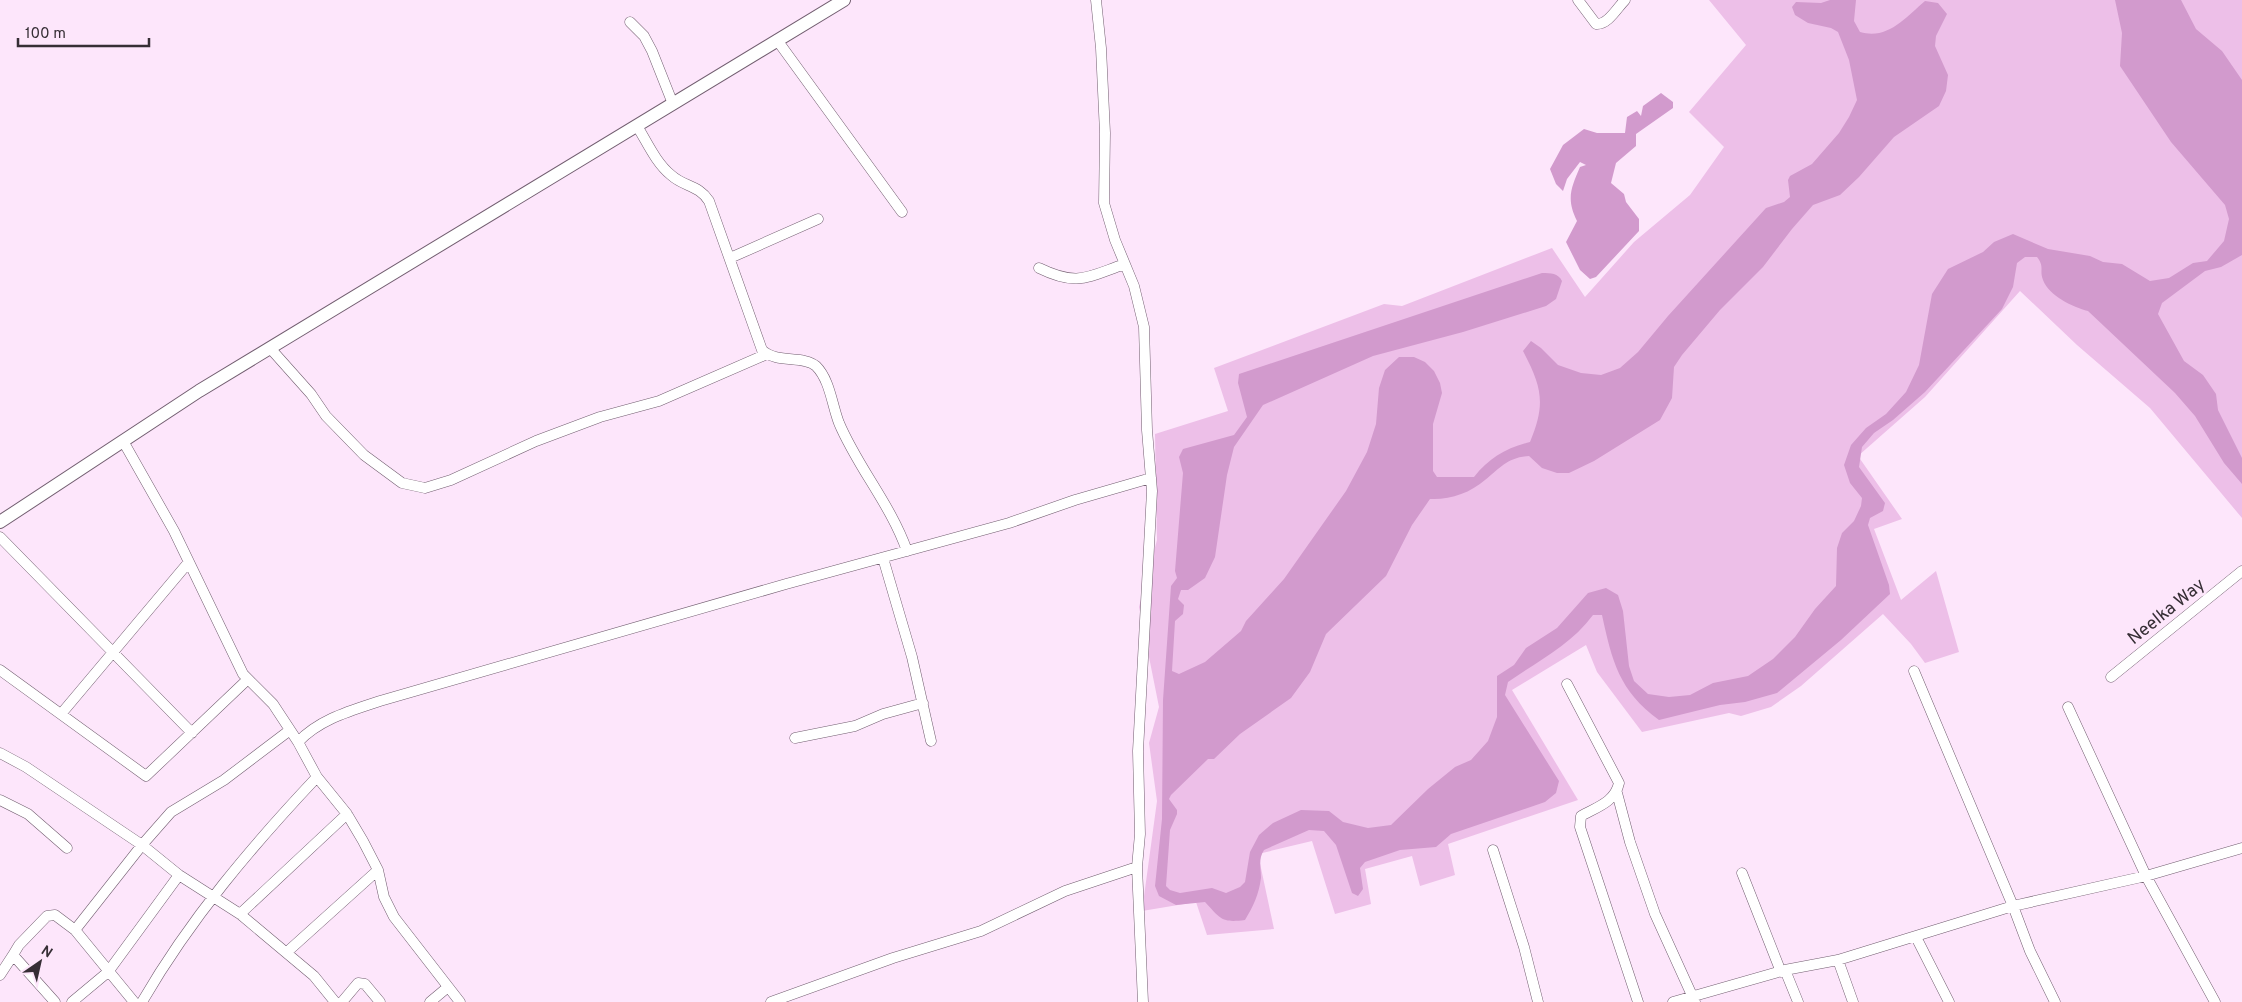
<svg xmlns="http://www.w3.org/2000/svg" width="2242" height="1002" font-family="Overpass,sans-serif">
	<style>
		.green { fill: #edbfe8 }
		.water { fill: #d29acd }
		.lines { fill: none; stroke-linecap: round; stroke-linejoin: round }
		.minor-casing { stroke: #725e70; stroke-width: 11 }
		.tertiary-casing { stroke: #725e70; stroke-width: 14 }
		.minor { stroke: #fff; stroke-width: 10 }
		.tertiary { stroke: #fff; stroke-width: 12 }
		.labels { text-anchor: middle; stroke-width: 5; stroke-linejoin: round; paint-order: stroke }
		.street-label { font-size: 18px; fill: #362e35; stroke: #fde6fb }
	</style>
	<rect width="100%" height="100%" fill="#fde6fb"/>
	<path class="green" d="M1709 0H2242V518L2150 408 2077 345 2020 291 1925 397 1858 456 1902 519 1874 529 1901 600 1936 571 1959 652 1925 663 1911 644 1883 614 1801 686 1771 707 1741 716 1729 713 1642 732 1597 672 1586 645 1512 690 1578 800 1448 844 1455 875 1420 886 1412 856 1365 869 1371 904 1335 914 1312 841 1258 854 1274 929 1207 935 1196 902 1142 911 1157 801 1149 743 1159 707 1139 607 1157 540 1155 434 1228 411 1214 368 1384 304 1402 306 1552 248 1585 297 1634 242 1690 195 1724 147 1689 112 1746 45Z"/>
	<path class="water" d="M1830 0H1856L1854 21 1860 32C1888 40 1905 18 1925 1L1938 3 1947 14 1936 36 1935 46 1948 75 1946 91 1939 106 1894 137 1859 177 1840 195 1813 205 1792 229 1763 267 1720 310 1682 355 1674 367 1672 398 1660 420 1594 461 1569 473H1557L1542 468 1529 456C1508 457 1500 468 1485 480 1470 493 1450 500 1430 499L1412 525 1386 576 1326 634 1310 672 1291 698 1240 734 1214 759H1208L1171 795 1169 799 1177 810V814L1170 830 1166 886 1170 890 1180 893 1212 888 1226 893 1240 887 1245 882 1250 852 1259 835 1273 823 1301 810 1329 811 1343 822 1368 828 1391 825 1428 789 1455 767 1471 760 1488 741 1497 717V676L1514 665 1526 648 1557 628 1588 593 1606 588 1618 595 1623 611 1629 666 1634 681 1648 694 1669 697 1690 695 1713 683 1748 676 1773 659 1795 637 1815 609 1836 586 1837 548 1842 533 1854 521 1861 506 1862 498 1850 483 1844 465 1851 445 1866 428 1886 414 1906 392 1919 365 1932 294 1948 269 1983 252 1994 242 2013 234 2048 249 2090 256 2103 262 2122 264 2150 281 2169 278 2193 263 2207 261 2224 241 2229 219 2225 205 2171 142 2120 66 2122 33 2115 0H2181L2196 29 2222 51 2242 80V255L2221 267 2205 271 2162 303 2158 314 2184 361 2203 375 2216 394 2218 410 2242 458V484L2224 463 2195 416 2175 393 2088 311C2073 307 2049 296 2043 280 2039 270 2045 267 2037 257H2025L2017 263 2013 287 2002 309 1925 392 1893 420 1874 433 1862 447 1859 467 1885 503 1883 511 1870 518 1868 525 1889 585 1890 594 1841 640 1777 693 1745 702 1720 705 1659 720C1619 691 1612 661 1602 615H1593C1571 645 1538 661 1508 682L1505 695 1559 781 1556 793 1545 802 1451 834 1436 847 1400 850 1365 862 1360 868 1363 889 1358 896 1352 893 1336 845 1324 831 1309 830 1264 850C1258 859 1261 868 1261 878 1259 894 1253 907 1245 920 1221 923 1221 919 1205 902L1176 905 1159 896 1155 886 1162 819 1163 700 1171 586 1177 578 1175 571 1183 473 1179 457 1183 449 1234 435 1247 417 1238 383 1239 374 1542 273C1551 273 1558 273 1562 281L1556 299 1546 306 1463 332 1373 356 1263 405 1234 447 1227 475 1215 557 1205 578 1188 590H1181L1178 599 1184 605 1183 614 1175 621 1172 671 1179 674 1205 662 1241 631 1246 621 1284 579 1346 491 1367 452 1376 424 1379 388 1385 370 1399 357H1414L1425 362 1434 371 1440 383 1442 393 1433 424V471L1437 477H1474C1489 458 1506 448 1530 442 1546 404 1542 387 1523 351L1531 341 1541 348 1558 365 1581 373 1601 375 1620 368 1638 352 1668 316 1766 208 1784 202 1790 197 1788 180 1790 176 1812 164 1839 133 1849 117 1857 100 1849 60 1838 32 1831 28 1808 23 1795 15 1792 7 1796 2 1821 3Z
		M1661 93 1673 102V108L1636 134V146L1616 163 1611 183 1624 194 1626 202 1639 219V231L1596 277 1590 279 1580 270 1566 242 1577 221C1566 199 1571 188 1580 167L1586 165 1580 162 1567 179 1563 191 1556 184 1550 169 1563 145 1584 129 1597 133H1625L1627 117 1637 111 1641 116 1643 106Z"/>
	<g class="lines">
		<g class="minor-casing">
			<path id="minor" d="M1096 0 1101 48 1105 133 1104 203 1115 240 1134 286 1144 327 1147 430 1152 491 1138 751 1140 834 1137 867 1143 1002
				M1578 0 1596 24C1608 25 1617 8 1625 0
				M630 22 644 36 652 51 673 104
				M777 40 902 212
				M637 126C647 142 656 163 671 175 684 187 699 185 709 201L762 350C777 364 803 355 816 366 830 380 832 405 839 423 858 468 891 505 907 551
				M730 258 818 219
				M1039 268C1078 287 1087 277 1125 264
				M270 348 311 394 326 416 364 455 402 483 425 488 451 480 536 441 600 417 659 401 767 354
				M123 441 174 531 243 674 273 704 298 742C320 719 350 711 380 701L786 584 1009 523 1075 500 1151 478
				M0 537 192 733
				M883 558 912 657 931 741
				M0 670 146 776 248 679
				M1914 671 2013 906 2030 951 2055 1002
				M2111 677 2242 571
				M1567 684 1619 783C1615 802 1597 807 1581 816L1580 827 1638 1002
				M2068 707 2146 876 2215 1002
				M61 714 188 563
				M795 738 855 726 883 714 923 703
				M298 742 317 777 347 814 363 841 378 870 384 897 394 917 460 1002
				M0 753 26 767 142 845 179 875 240 914 314 976 335 1002
				M1617 793 1630 842 1655 914 1695 1002
				M0 800 28 814 67 848
				M1493 850 1524 947 1538 1002
				M1742 873 1781 972
				M240 914 347 814
				M75 930 142 845 171 812 224 780 290 730
				M1916 937 1949 1002
				M287 952 378 870
				M13 955 19 945 47 916 55 915 75 930 134 1002
				M1838 960 1853 1002
				M1785 970 1798 1002
				M0 975 13 955 55 1002
				M72 1002 108 972 179 875
				M142 1002C190 919 252 846 317 777
				M342 1002 358 983 365 984 380 1002
				M430 1002 448 987
				M771 1002 893 958 981 931 1065 891 1137 867
				M1673 1002 1785 970 1838 960 2013 906 2146 876 2242 848"/>
		</g>
		<g class="tertiary-casing">
			<path id="tertiary" d="M0 522 199 391 844 0"/>
		</g>
		<use href="#minor" class="minor"/>
		<use href="#tertiary" class="tertiary"/>
	</g>
	<g class="labels">
		<g class="street-label">
			<text transform="translate(2166 611) rotate(-39)" y="6">Neelka Way</text>
		</g>
	</g>
	<g transform="translate(40 962) rotate(34)" stroke="#fde6fb" stroke-width="4" paint-order="stroke">
	<path d="M0-4L9 19L0 12L-9 19Z" fill="#362e35"/>
	<text y="-8" font-size="14" font-weight="bold" text-anchor="middle" fill="#362e35">N</text>
	</g>
	<path d="M18 38v8h131v-8" fill="none" stroke="#362e35" stroke-width="2.5"/>
	<text x="25" y="38" font-size="15" fill="#362e35" stroke="#fde6fb" stroke-width="4" paint-order="stroke">100 m</text>
</svg>
